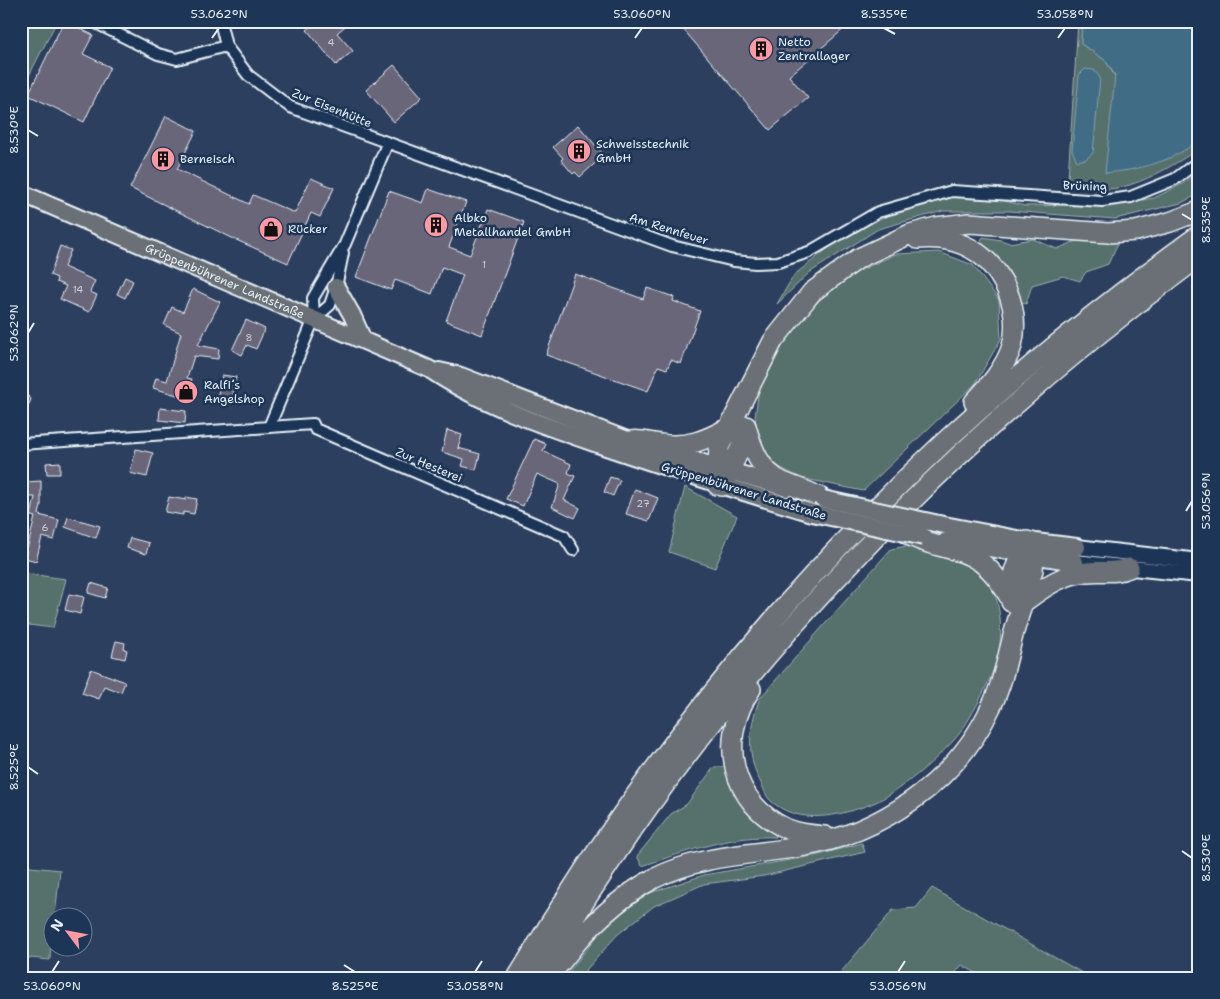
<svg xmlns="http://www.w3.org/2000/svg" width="1220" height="999" font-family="'Shantell Sans',sans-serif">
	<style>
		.green { fill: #566f6c; stroke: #9fb0b2 }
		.water { fill: #416d85; stroke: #84a2b3 }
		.building { fill: #6b6679; stroke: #e8f1f8 }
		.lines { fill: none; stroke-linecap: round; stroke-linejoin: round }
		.minor-casing { stroke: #e8f1f8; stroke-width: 14 }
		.secondary-casing { stroke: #e8f1f8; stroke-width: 18 }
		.primary-casing { stroke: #e8f1f8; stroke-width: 20 }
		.motorway-casing { stroke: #e8f1f8; stroke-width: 22 }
		.minor { stroke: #1d3557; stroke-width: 10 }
		.secondary { stroke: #1d3557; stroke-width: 14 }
		.primary { stroke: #6a7074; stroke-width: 16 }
		.motorway { stroke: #6a7074; stroke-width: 19 }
		.primary-bridge-casing { stroke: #e8f1f8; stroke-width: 20; stroke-linecap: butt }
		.primary-bridge { stroke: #6a7074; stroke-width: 16 }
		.ticks { fill: none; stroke: #e8f1f8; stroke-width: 2 }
		.labels { text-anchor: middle; stroke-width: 5; stroke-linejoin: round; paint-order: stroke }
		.number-label { font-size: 10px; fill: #c9ced8 }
		.poi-label { font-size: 12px; fill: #e8f1f8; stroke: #1d3557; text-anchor: start }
		.street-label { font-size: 12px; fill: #e8f1f8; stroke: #1d3557 }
		.neatline { fill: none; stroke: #e8f1f8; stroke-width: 2 }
		.ticks-label { font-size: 12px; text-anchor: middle; fill: #e8f1f8 }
	</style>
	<rect width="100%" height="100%" fill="#2d3f5e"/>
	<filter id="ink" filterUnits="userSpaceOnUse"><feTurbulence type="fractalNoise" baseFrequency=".02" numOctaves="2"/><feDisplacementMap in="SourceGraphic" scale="10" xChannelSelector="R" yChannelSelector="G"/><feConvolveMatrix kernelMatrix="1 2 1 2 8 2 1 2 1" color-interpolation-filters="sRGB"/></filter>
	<g filter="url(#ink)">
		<path class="green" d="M21 21H57L21 91Z
			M1078 21H1082L1081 44 1105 60 1165 160 1199 140V149C1163 171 1109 208 1068 178Z
			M1199 170V194L1181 203 1115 219 1009 211H943L878 229 809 273 777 304 794 275 845 235 885 213 953 196 996 199 1025 206 1119 204 1154 198 1184 183Z
			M983 237 1001 240 1009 243 1033 239 1057 249 1081 239 1119 241 1108 264 1086 272 1080 281 1063 276 1032 285 1026 304 1020 301C1011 277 1000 260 979 244Z
			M939 252 973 265 999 300 1001 339 975 384 863 491 801 478 775 465 759 443 755 417 759 389 791 330 839 280 896 254Z
			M685 487 737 516 715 568 669 552Z
			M907 546C932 553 974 560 989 582 1001 600 1003 635 998 656 993 676 969 724 955 739 936 760 897 794 871 804 840 816 799 826 771 801 767 798 764 790 762 785 746 756 748 729 760 698L891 549Z
			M21 573 66 579 53 628 21 624Z
			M714 767H733L777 830 775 837C730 835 685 852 642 866L637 856 671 814 687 804Z
			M862 843 865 852 764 876 704 884 654 906 617 935 579 978H564L610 920 650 893 704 875 819 855Z
			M21 866 60 870 55 916H52L50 960 21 957Z
			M932 888 1091 978H985L962 965 951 978H836L893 910 916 908Z"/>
		<path class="water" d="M1082 21H1199V140C1172 162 1139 170 1105 173L1115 75 1105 60 1081 44Z
			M1085 69 1094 70 1100 78 1093 153 1086 159 1077 161 1072 150 1079 75Z"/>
		<path class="building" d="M64 21 93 35 83 54 110 67 84 122 28 95Z
			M317 21H351L337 33 353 51 336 65 307 30Z
			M676 21H853L789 76 808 98 770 130Z
			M394 65 422 97 394 122 366 90Z
			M166 116 196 131 177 169 249 204 253 195 295 213 311 178 334 188 320 217 311 213 288 263 234 239 130 188Z
			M578 125 604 155 580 177 575 172 573 174 561 160 563 158 553 147Z
			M428 189 466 202 449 247 470 255 488 209 524 222 482 335 446 321 463 275 442 267 432 294 395 280 391 290 356 277 389 191 423 203Z
			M60 246 71 250 64 267 95 281 90 292 97 295 89 312 60 299 66 286 56 282 57 278 50 275Z
			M575 274 643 299 647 288 674 297 673 301 700 311 681 364 671 360 667 369 658 366 648 391 546 355Z
			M125 277 133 281 125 298 117 294Z
			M193 289 220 302 198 345 219 349 218 359 194 356 187 378 192 379 187 398 153 388 156 378 167 381 181 333 164 325 172 307 183 312Z
			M246 320 265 329 256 349 247 345 242 355 232 350Z
			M222 375 236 377 232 402 217 399Z
			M26 394 31 399 22 423 21 399Z
			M160 408 186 411 185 423 159 420Z
			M447 430 462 435 458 448 480 454 476 470 462 466 464 459 442 452Z
			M534 439 546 444 543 451 571 464 568 473 575 476 564 500 580 508 575 518 552 507 560 484 537 474 523 506 506 499Z
			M136 449 153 453 147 477 130 473Z
			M60 462V474H47L46 463Z
			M610 477 620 480 613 496 604 492Z
			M41 481V505L39 515 59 520 54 540 42 537 36 561 25 558 35 517 31 516 35 497H28L27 482Z
			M635 489 658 498 649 521 626 514Z
			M169 497 186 500V497L197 499 194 514 183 512V515L165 512Z
			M68 517 100 526 96 538 65 527Z
			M130 538 149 543 146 554 127 548Z
			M91 583 108 588 105 598 88 593Z
			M69 594 84 597 80 614 65 610Z
			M116 641 125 643 124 649 127 650 125 659 112 656Z
			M91 669 125 682 121 692 104 686 99 699 82 693Z"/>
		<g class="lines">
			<g class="minor-casing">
				<path id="minor" d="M92 21 158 54 177 59 226 46
					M220 21 226 46 248 75 290 107 672 246 734 261 756 263 778 262 809 252 878 212 952 191 1102 201 1131 197 1175 179 1199 161
					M314 319 330 305 336 287 343 253
					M269 427 313 424 315 429 564 536 573 550
					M21 444 269 427 314 319 313 298 345 244 387 144"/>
			</g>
			<g class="secondary-casing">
				<path id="secondary" d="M1077 547 1199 561
					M1075 562 1199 575"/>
			</g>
			<g class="primary-casing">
				<g id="primary">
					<path id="s1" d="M21 193 429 369C482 405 545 426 606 447 674 470 742 492 812 513"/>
					<path d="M336 287 352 315 363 340"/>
					<path d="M439 371 461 376 630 441 787 488"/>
					<path d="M939 524 1027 541 1077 547"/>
					<path d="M946 541 1075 562"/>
				</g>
			</g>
			<g class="motorway-casing">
				<path id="motorway" d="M917 239C930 238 942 238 955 242 997 254 1023 304 1012 346 1005 368 989 386 974 402
					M746 426C752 448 760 472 783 482 797 488 810 491 823 499
					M630 441C641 439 650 443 661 444 687 448 706 440 728 428
					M717 485 719 447 773 341 812 292 859 258 910 234 936 227 969 223 1108 233 1136 231 1170 222 1199 211
					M722 486 741 447 745 427
					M907 534C922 543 937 545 954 550 983 557 997 575 1011 600
					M1025 601C1045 587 1062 574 1087 572 1102 570 1115 574 1129 568
					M1011 602 1014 571 1027 541
					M751 689C717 739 731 804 787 829 799 834 812 835 825 836
					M549 975C560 965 568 953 578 941 600 916 624 895 653 879 700 855 750 855 800 847 880 834 957 781 991 707 1003 683 1007 658 1014 632 1020 611 1027 591 1033 570L1034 556 1031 542
					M517 978C632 782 776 599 942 444 1023 369 1109 300 1199 235
					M538 978C701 696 937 449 1199 257"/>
			</g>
			<use href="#minor" class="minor"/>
			<use href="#secondary" class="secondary"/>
			<use href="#primary" class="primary"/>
			<use href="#motorway" class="motorway"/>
			<g class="primary-bridge-casing">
				<path id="primary-bridge" d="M823 499 939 524
					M812 513 924 537"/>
			</g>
			<use href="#primary-bridge" class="primary-bridge"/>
		</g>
	</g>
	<path class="ticks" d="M884 28 895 34M212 38 219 28M635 38 642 28M1058 38 1065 28M28 130 38 136M1182 214 1192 220M28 333 34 323M1186 511 1192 501M28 767 38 774M1182 851 1192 858M344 965 355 972M52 972 59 961M475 972 482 961M898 972 905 961"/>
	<defs>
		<g id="building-disc" transform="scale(1.25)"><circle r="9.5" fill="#ff9aa2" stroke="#1d3557"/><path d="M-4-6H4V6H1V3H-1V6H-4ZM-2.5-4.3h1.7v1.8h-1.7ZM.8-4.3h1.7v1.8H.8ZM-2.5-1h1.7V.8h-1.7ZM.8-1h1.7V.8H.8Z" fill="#111"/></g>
		<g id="shop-disc" transform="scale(1.25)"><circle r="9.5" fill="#ff9aa2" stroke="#1d3557"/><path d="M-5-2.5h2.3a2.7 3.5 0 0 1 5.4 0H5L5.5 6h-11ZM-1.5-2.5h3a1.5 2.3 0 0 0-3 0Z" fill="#111"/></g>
	</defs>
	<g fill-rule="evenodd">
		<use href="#building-disc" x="761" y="49"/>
		<use href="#building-disc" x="579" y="151"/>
		<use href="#building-disc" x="163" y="159"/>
		<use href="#building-disc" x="436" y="225"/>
		<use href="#shop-disc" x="271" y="229"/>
		<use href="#shop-disc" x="186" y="392"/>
	</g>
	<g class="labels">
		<g class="number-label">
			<text x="331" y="46">4</text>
			<text x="484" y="268">1</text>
			<text x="78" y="293">14</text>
			<text x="249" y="341">8</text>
			<text x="643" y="507">27</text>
			<text x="45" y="531">6</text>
		</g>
		<g class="poi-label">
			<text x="778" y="46">Netto<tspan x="778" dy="14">Zentrallager</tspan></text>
			<text x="596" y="148">Schweisstechnik<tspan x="596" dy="14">GmbH</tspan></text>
			<text x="180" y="163">Berneisch</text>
			<text x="454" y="222">Albko<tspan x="454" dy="14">Metallhandel GmbH</tspan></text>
			<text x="288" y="233">Rücker</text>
			<text x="204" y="389">Ralfi´s<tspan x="204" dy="14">Angelshop</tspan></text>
		</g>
		<g class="street-label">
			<text transform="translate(332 108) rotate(22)" y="4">Zur Eisenhütte</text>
			<text transform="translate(1085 186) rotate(2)" y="4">Brüning</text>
			<text transform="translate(669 229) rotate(17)" y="4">Am Rennfeuer</text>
			<text dy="4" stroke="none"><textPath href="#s1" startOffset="222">Grüppenbührener Landstraße</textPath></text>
			<text transform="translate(429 465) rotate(23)" y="4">Zur Hesterei</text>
			<text transform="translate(744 491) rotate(17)" y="4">Grüppenbührener Landstraße</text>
		</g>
	</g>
	<rect width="1220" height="999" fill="none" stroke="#1d3557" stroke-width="55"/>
	<g transform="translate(68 932) rotate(302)"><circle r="24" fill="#1d3557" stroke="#6e8097"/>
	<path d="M0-4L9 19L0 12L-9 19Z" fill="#ff9aa2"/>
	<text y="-8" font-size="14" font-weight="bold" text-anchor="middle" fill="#e8f1f8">N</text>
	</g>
	<rect x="28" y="28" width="1164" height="944" class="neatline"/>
	<g class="ticks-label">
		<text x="219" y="18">53.062°N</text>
		<text x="642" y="18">53.060°N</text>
		<text x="884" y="18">8.535°E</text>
		<text x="1065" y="18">53.058°N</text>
		<text transform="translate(14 130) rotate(-90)" y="4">8.530°E</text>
		<text transform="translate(1206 220) rotate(-90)" y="4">8.535°E</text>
		<text transform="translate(14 333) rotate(-90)" y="4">53.062°N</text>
		<text transform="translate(1206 501) rotate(-90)" y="4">53.056°N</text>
		<text transform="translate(14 767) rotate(-90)" y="4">8.525°E</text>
		<text transform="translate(1206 858) rotate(-90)" y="4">8.530°E</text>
		<text x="52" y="990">53.060°N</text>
		<text x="355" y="990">8.525°E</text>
		<text x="475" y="990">53.058°N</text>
		<text x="898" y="990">53.056°N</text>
	</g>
</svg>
